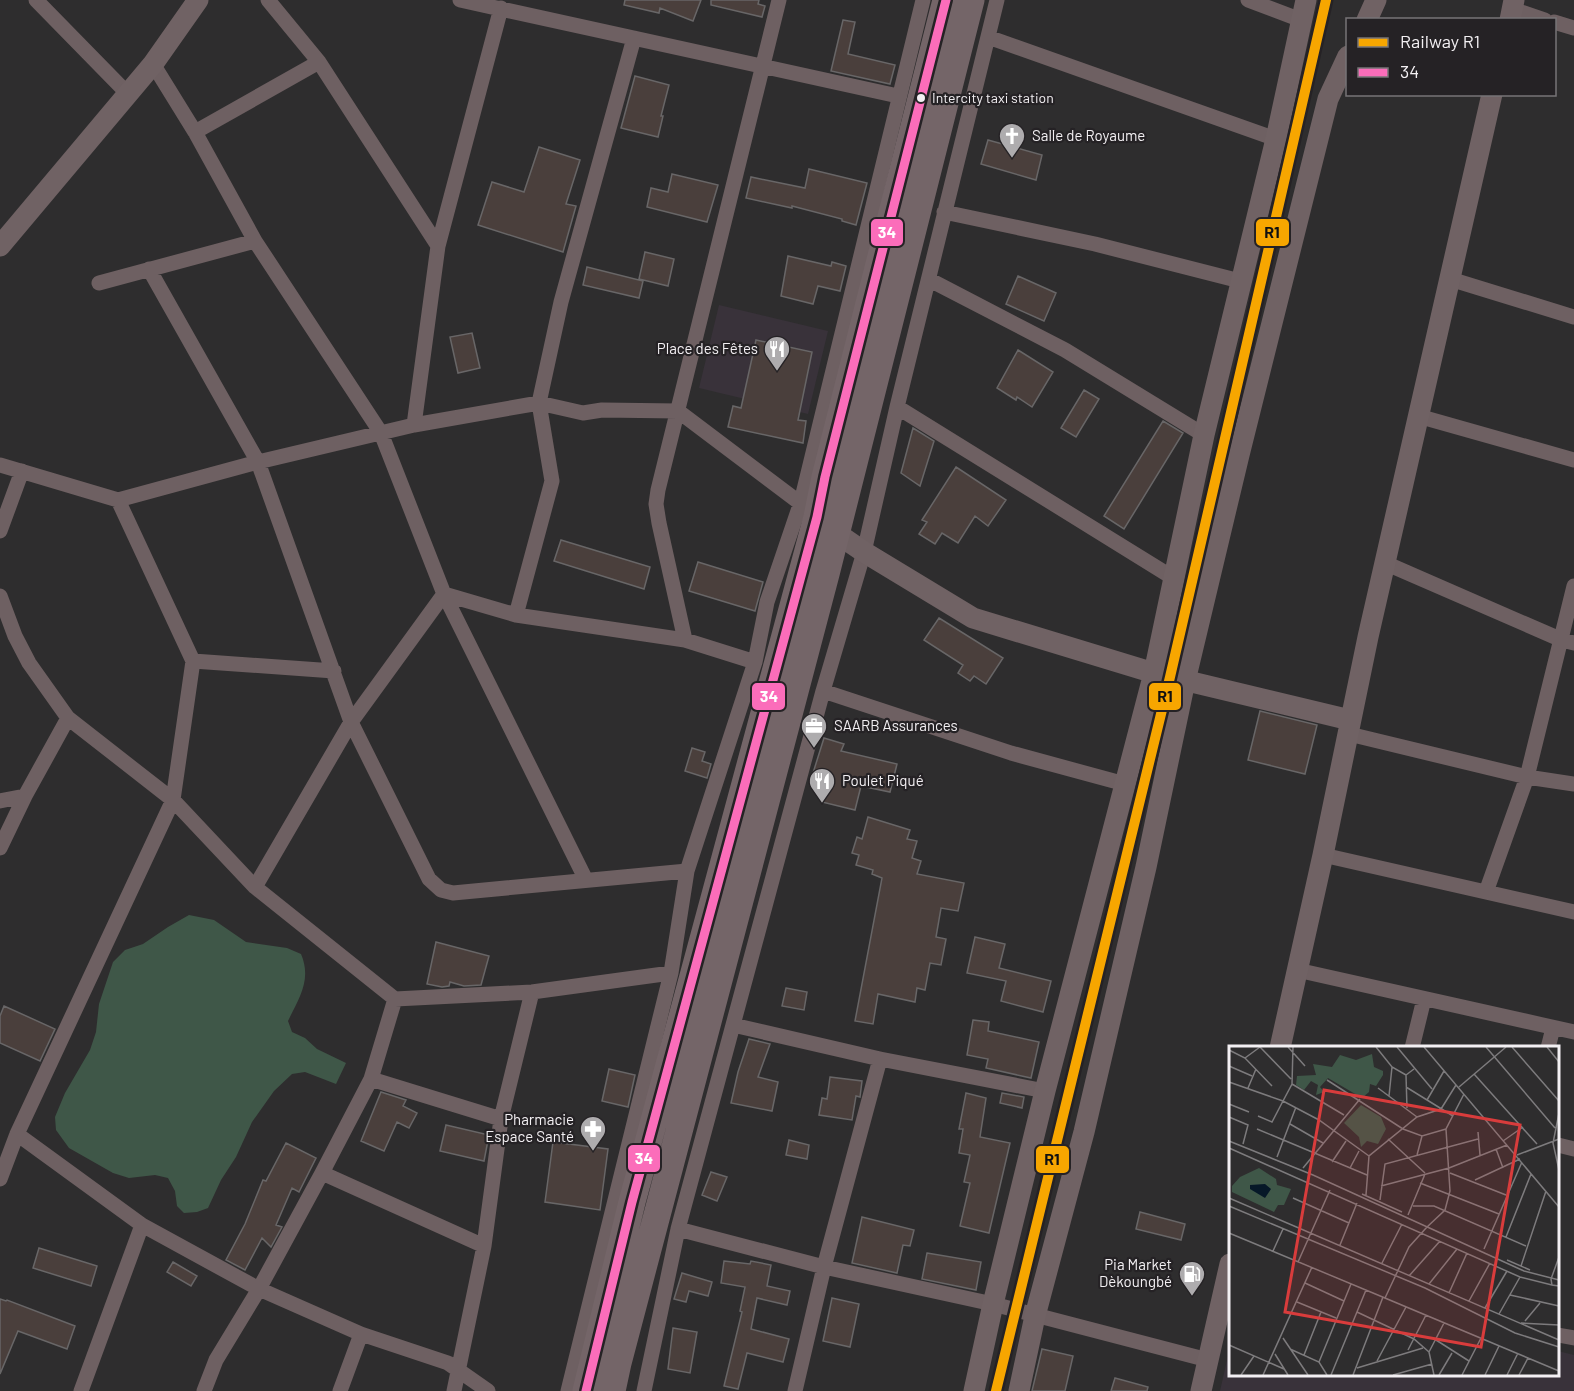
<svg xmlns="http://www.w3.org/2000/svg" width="1574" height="1391" font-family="Barlow,sans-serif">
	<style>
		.built { fill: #39323a }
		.green { fill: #3f5748 }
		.building { fill: #4a3f3c; stroke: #686667; stroke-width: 1.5 }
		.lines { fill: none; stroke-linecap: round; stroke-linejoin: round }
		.street { stroke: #6e6062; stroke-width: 15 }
		.secondary { stroke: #706264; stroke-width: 21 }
		.highway { stroke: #746568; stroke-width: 27 }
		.bus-1-casing { stroke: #252225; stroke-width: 14 }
		.bus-1 { stroke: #fb6dba; stroke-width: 9 }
		.rail-1-casing { stroke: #252225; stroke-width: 15 }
		.rail-1 { stroke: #f7a600; stroke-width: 10 }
		.bus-dot { fill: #f3f0f3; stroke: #252225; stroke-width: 2 }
		.labels { text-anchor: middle; stroke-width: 4.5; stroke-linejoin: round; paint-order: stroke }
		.bus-label { font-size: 14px; fill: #f3f0f3; stroke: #252225; text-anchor: start }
		.poi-label { font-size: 15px; fill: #f3f0f3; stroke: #252225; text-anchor: start }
		.inset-road { fill: none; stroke: #7d7b7d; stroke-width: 1.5 }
		.view { fill: #d93c3c; fill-opacity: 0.15; stroke: #d93c3c; stroke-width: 3 }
		.inset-edge { fill: none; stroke: #f3f0f3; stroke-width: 3 }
		.line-badge { stroke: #252225; stroke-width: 2 }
		.badge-label { font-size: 16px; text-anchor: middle; font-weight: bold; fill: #fff }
		.pale-badge-label { font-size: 16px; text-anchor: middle; font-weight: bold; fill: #111 }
	</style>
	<rect width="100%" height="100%" fill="#2e2d2e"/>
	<path class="built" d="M719 305 828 331 808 414 699 388Z
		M1230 1347V1374H1558V1351L1574 1355V1391H1220Z"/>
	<path class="green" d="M189 915 214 920 246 942 287 948 301 954C312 980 299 998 288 1021L292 1032 305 1038 317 1049 346 1063 336 1084 305 1072 292 1074 274 1091 252 1122 236 1157 221 1180 208 1208 197 1212 184 1213 177 1206 175 1191 168 1178 155 1175 129 1178 113 1173 69 1148 56 1130 55 1117 65 1093 90 1050 96 1032 99 1004 113 962 125 950 143 944 168 927Z"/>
	<path class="building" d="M625 0H701L693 21 660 8 659 13 624 5Z
		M711 0H759L758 4 765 6 762 17 711 5Z
		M843 20 855 22 848 54 895 65 890 84 831 71Z
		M635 76 669 85 661 116H663L658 137 621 128Z
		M988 140 1042 155 1036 180 981 164Z
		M539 147 580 160 566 204 576 206 563 252 478 225 492 182 524 192Z
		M809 169 867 183 856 225 842 221V219L792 206V208L746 198 751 177 805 188Z
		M672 174 718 185 707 222 647 207 651 188 668 192Z
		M645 252 674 259 668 286 639 279Z
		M788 256 831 266 832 262 846 266 840 291 818 286 813 304 781 296Z
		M587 267 643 281 639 298 583 285Z
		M1018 276 1056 293 1044 321 1006 304Z
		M472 333 480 368 458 373 450 337Z
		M756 340 812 352 798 420 806 421 803 443 728 427 733 406 741 408Z
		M1018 350 1053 372 1032 407 1017 397 1016 400 997 388Z
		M1084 390 1099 399 1076 437 1061 428Z
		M1163 421 1183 433 1124 529 1104 516Z
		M913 428 934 441 920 486 901 473Z
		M956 467 1006 500 988 526 975 516 958 543 942 533 935 544 919 534 927 522 922 520Z
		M561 540 650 567 644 589 554 561Z
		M698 562 763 582 755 611 689 591Z
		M939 618 1003 658 986 684 974 676 970 681 958 673 963 665 924 640Z
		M1260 711 1317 725 1305 774 1248 760Z
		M824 738 844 744 841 751 897 764 890 792 861 786 855 810 822 802 828 777 813 773Z
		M692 748 705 752 702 761 711 764 707 778 685 771Z
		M868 817 910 830 907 839 917 841 912 858 921 861 917 874 964 883 958 911 941 908 936 937 946 939 941 965 930 963 925 990 917 988 915 1002 878 994 873 1024 855 1021 882 878 872 874 873 870 856 865 859 855 852 853 857 837 862 839Z
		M975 937 1005 944 999 968 1051 981 1043 1012 1001 1001 1006 981 967 973Z
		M436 942 489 956 481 985 464 986 450 982 449 986 442 987 427 984Z
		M786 988 807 992 804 1010 782 1006Z
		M4 1006 55 1029 40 1061 0 1043V1016Z
		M973 1020 989 1022 988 1031 1039 1042 1031 1078 986 1068 988 1059 967 1055Z
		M749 1039 770 1044 758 1077 778 1082 772 1111 731 1103 738 1072Z
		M609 1069 635 1075 628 1107 602 1101Z
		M830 1077 862 1081 860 1097 856 1096 852 1120 819 1115 822 1098 827 1099Z
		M381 1092 406 1100 403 1106 417 1113 409 1128 397 1122 384 1151 361 1141Z
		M966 1093 986 1098 980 1137 1010 1143 989 1233 960 1226 970 1183 964 1182 970 1155 959 1153 963 1129H959Z
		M1002 1093 1024 1097 1022 1108 1000 1103Z
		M446 1125 489 1135 484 1161 440 1151Z
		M789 1140 809 1145 807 1159 786 1155Z
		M553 1142 608 1149 600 1210 545 1202Z
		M286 1143 316 1158 299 1192 292 1188 276 1225 282 1227 271 1247 262 1238 245 1270 226 1260 245 1224 263 1180 266 1181Z
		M711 1172 727 1177 717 1201 702 1195Z
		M1140 1212 1185 1224 1181 1240 1136 1229Z
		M862 1217 914 1230 910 1246 903 1245 897 1273 852 1263Z
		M39 1248 97 1266 91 1286 33 1268Z
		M927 1253 981 1262 976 1290 922 1279Z
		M724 1261 750 1264 751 1261 771 1265 767 1286 790 1291 787 1305 757 1298 751 1329 789 1339 783 1362 747 1353 738 1389 724 1386 742 1312 740 1311 745 1287 721 1283Z
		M173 1262 197 1276 191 1286 167 1272Z
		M682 1273 712 1282 708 1296 689 1291 686 1302 674 1299Z
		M832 1298 859 1304 850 1347 823 1341Z
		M0 1299 6 1301 7 1300 75 1326 67 1349 18 1331 0 1374Z
		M673 1328 697 1332 690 1373 668 1369Z
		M1042 1349 1073 1356 1065 1391H1032Z
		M1115 1378 1148 1387 1147 1391H1111Z"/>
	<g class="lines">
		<path class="street" d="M36 0 128 94
			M268 0 319 62 438 246
			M460 0 898 96
			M1248 0 1301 20
			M1512 9 1545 20
			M1554 22 1574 28
			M988 37 1276 139
			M153 64 195 132 255 241 381 433 444 594 586 880
			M195 132 319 62
			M944 212 1095 244 1240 281
			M149 269 258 462 351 722 429 879 441 890 453 893 687 871
			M1450 279 1574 317
			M930 280 1065 350 1204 435
			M99 283 255 241
			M897 407 1175 579
			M1418 416 1574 460
			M414 425 438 246 501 8
			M0 465 118 500 258 462 414 425 539 403 583 413 602 410 678 411 808 509
			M0 531 22 471
			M1385 563 1562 640 1574 643
			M444 594 516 615 685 640 755 662
			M0 596 15 636 29 663 68 718 173 800 255 887 395 999 532 992 671 973
			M516 615 552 481 539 403 561 302 634 38
			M685 640 659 523 656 504 658 490 779 0
			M193 661 334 671
			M823 691 1011 753 1125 784
			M1349 734 1527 777 1574 784
			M0 801 25 796
			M0 848 25 796 68 718
			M1323 855 1574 912
			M255 887 351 722 444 594
			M1486 892 1527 777 1574 586
			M1297 970 1574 1032
			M733 1025 880 1059 1045 1091
			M1412 1048 1424 999
			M1548 1048 1553 1028
			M371 1079 501 1119
			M17 1134 142 1225 259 1289 361 1334 448 1363 488 1391
			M1558 1145 1574 1149
			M322 1173 484 1246
			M0 1179 17 1134 173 800 193 661 118 500
			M678 1229 824 1267 993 1304 1208 1360
			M1558 1335 1574 1338
			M81 1391 142 1225
			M204 1391 216 1360 259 1289 322 1173 371 1079 395 999
			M340 1391 361 1334
			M454 1391 484 1246 501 1119 532 992
			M568 1391 671 973 687 871 755 662 767 602 801 502 923 0
			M644 1391 678 1229 823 691 864 552 897 407 997 0
			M795 1391 824 1267 880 1059"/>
		<path class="secondary" d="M1367 20 1376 0
			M1510 20 1514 0
			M0 246 153 64 198 0
			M826 526 864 552 973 618 1154 673 1350 720
			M1280 1048 1323 855 1368 637 1492 94
			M974 1391 993 1304 1045 1091 1154 673 1204 435 1276 139 1306 0
			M1019 1391 1035 1316 1084 1132 1146 867 1185 681 1239 455 1328 99 1348 56
			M1201 1391 1230 1264"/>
		<path class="highway" d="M586 1391 632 1202 817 517 825 477 946 0
			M612 1391 618 1363 826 574 971 0"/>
		<g class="bus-1-casing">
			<path id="bus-1" d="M586 1391 632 1202 817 517 825 477 946 0"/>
		</g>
		<use href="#bus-1" class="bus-1"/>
		<g class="rail-1-casing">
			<path id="rail-1" d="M996 1391 1170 677 1326 0"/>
		</g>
		<use href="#rail-1" class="rail-1"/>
	</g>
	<defs>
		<g id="church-pin" transform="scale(1.35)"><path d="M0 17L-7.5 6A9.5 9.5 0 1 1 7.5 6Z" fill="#aeacae" stroke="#252225"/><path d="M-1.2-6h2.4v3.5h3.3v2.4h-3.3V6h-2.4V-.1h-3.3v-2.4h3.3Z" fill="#fff"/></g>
		<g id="restaurant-pin" transform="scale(1.35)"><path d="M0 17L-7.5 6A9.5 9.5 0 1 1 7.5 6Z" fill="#aeacae" stroke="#252225"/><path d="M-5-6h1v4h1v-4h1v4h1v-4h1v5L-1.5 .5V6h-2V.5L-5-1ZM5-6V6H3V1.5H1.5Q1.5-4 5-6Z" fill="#fff"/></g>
		<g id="office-pin" transform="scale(1.35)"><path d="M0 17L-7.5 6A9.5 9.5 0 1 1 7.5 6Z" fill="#aeacae" stroke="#252225"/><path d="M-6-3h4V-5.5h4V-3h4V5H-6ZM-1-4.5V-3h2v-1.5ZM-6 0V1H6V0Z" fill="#fff"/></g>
		<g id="pharmacy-pin" transform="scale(1.35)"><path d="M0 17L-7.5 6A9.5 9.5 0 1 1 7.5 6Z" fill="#aeacae" stroke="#252225"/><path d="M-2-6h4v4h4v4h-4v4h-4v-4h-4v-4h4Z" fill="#fff"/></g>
		<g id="fuel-pin" transform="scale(1.35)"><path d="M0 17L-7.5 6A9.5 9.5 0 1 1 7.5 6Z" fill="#aeacae" stroke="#252225"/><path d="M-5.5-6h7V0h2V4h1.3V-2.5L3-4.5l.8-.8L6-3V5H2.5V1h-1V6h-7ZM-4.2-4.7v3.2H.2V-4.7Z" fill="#fff"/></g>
	</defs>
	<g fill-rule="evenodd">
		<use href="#church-pin" x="1012" y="136"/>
		<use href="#restaurant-pin" x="777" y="349"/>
		<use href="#office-pin" x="814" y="726"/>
		<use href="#restaurant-pin" x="822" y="781"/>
		<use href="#pharmacy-pin" x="593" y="1129"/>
		<use href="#fuel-pin" x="1192" y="1274"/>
	</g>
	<circle class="bus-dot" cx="921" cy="98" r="5"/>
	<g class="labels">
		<g class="bus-label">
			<text x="932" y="103">Intercity taxi station</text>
		</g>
		<g class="poi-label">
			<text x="1032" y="141">Salle de Royaume</text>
			<text x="758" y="354" text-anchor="end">Place des Fêtes</text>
			<text x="834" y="731">SAARB Assurances</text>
			<text x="842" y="786">Poulet Piqué</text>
			<text x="574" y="1125" text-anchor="end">Pharmacie<tspan x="574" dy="17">Espace Santé</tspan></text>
			<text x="1172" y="1270" text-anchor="end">Pia Market<tspan x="1172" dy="17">Dèkoungbé</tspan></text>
		</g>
	</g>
	<g transform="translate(1229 1046)">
		<rect width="330" height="330" fill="#2e2d2e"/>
		<path d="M143 8 145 21 154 25V29L147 40 141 38 140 46 133 52 99 32 91 41 95 46 87 49 89 39 82 35 75 44 67 39 68 30 87 29 84 18 103 21 111 9 127 14ZM132 59 152 71 157 83 149 98 138 95 132 101 130 91 115 77ZM30 122 47 133 48 139 62 143 55 159H49L45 166 3 146V140L11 131Z" fill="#3f5748"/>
		<path d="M36 138 42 143 36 152 21 143V139Z" fill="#061828"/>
		<path class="inset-road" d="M31 1 62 33M59 1 76 20M147 1 163 21 177 29M168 1 203 43M195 1 330 161M257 1 326 82M283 1 330 55M318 1 330 16M0 4 16 12 43 40M16 12 31 1M0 20 23 30M245 28 308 98M98 34 174 83 193 90 217 83M0 36 54 55 90 74 140 110M63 38 115 69M177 41 224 70M230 41 277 1M19 42 27 23M149 42 188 71M160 50 163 21M198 54 215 25M0 58 20 66M178 62 177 29 185 23M330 67 324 97 330 124M29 70 43 76 54 55 63 38 64 1M0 71 19 79 14 98M61 78 94 97M28 83 138 129M249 86 251 109M159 93 196 127M0 95 84 129 295 225 330 234M274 95 294 81M0 102 291 231 323 239M267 103 274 122M188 109 193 90M288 109 330 93M48 111 67 61M103 116 117 95M74 122 131 53M121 122 130 105M221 127 277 149M246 134 291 113M191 137 270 168M152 140 220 122 278 99M133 148 173 166M137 149 140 110 188 71 212 63 227 39M0 152 330 294M64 152 120 177M151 154 156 118 249 93M0 160 196 242 286 287 330 301M184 160H205L297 200M179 169 196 128M198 181 216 164 221 145 217 83 235 48M198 181 180 201 156 252 330 325M0 187 156 252M277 191 302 128M111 199 128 157M255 203 293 116M44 205 54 183M330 211 322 233 323 239 330 240M278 214 301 224M69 216 101 144M153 217 173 178M292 220 317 145M180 230 211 195M76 237 115 255M200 238 228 203M220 247 238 207M281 249 330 260M240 255 261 217M68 256 107 272M256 262 278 225M128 266 185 293 200 306M270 268 291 231M296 275 311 257M292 277 330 279M54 292 79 329M207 294 240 315M0 299 55 323M61 303 90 316 98 329M179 304 197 269M46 308 59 329M75 309 92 266M148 315 177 261M90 316 122 238M128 322 194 302M12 329 25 310M34 329 83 221M102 329 137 244M124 329 154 251M164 329 203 318M205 329 200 306 215 277M210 329 223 307M233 329 252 292M256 329 270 300M278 329 289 307M290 329 299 312"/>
		<path class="view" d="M95 44 291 79 252 301 56 266Z"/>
		<rect width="330" height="330" class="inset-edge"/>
	</g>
	<g class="line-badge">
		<rect x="870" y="218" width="34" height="29" rx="6" fill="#fb6dba"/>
		<rect x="1255" y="218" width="35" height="29" rx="6" fill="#f7a600"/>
		<rect x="751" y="682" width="35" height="29" rx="6" fill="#fb6dba"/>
		<rect x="1148" y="682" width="34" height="29" rx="6" fill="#f7a600"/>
		<rect x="627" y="1144" width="34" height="29" rx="6" fill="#fb6dba"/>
		<rect x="1035" y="1145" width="35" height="29" rx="6" fill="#f7a600"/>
	</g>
	<g class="badge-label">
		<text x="887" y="238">34</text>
		<text x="769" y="702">34</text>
		<text x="644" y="1164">34</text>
	</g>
	<g class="pale-badge-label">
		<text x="1272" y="238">R1</text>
		<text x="1165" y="702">R1</text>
		<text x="1052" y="1165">R1</text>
	</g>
	<rect x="1346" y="18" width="210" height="78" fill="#252225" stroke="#777477" stroke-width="1.5"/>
	<rect x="1358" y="38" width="30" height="9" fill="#f7a600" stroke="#777477" stroke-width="1.5"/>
	<text x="1400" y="48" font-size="18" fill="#f3f0f3">Railway R1</text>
	<rect x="1358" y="68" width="30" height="9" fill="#fb6dba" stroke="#777477" stroke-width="1.5"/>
	<text x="1400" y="78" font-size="18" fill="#f3f0f3">34</text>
</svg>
